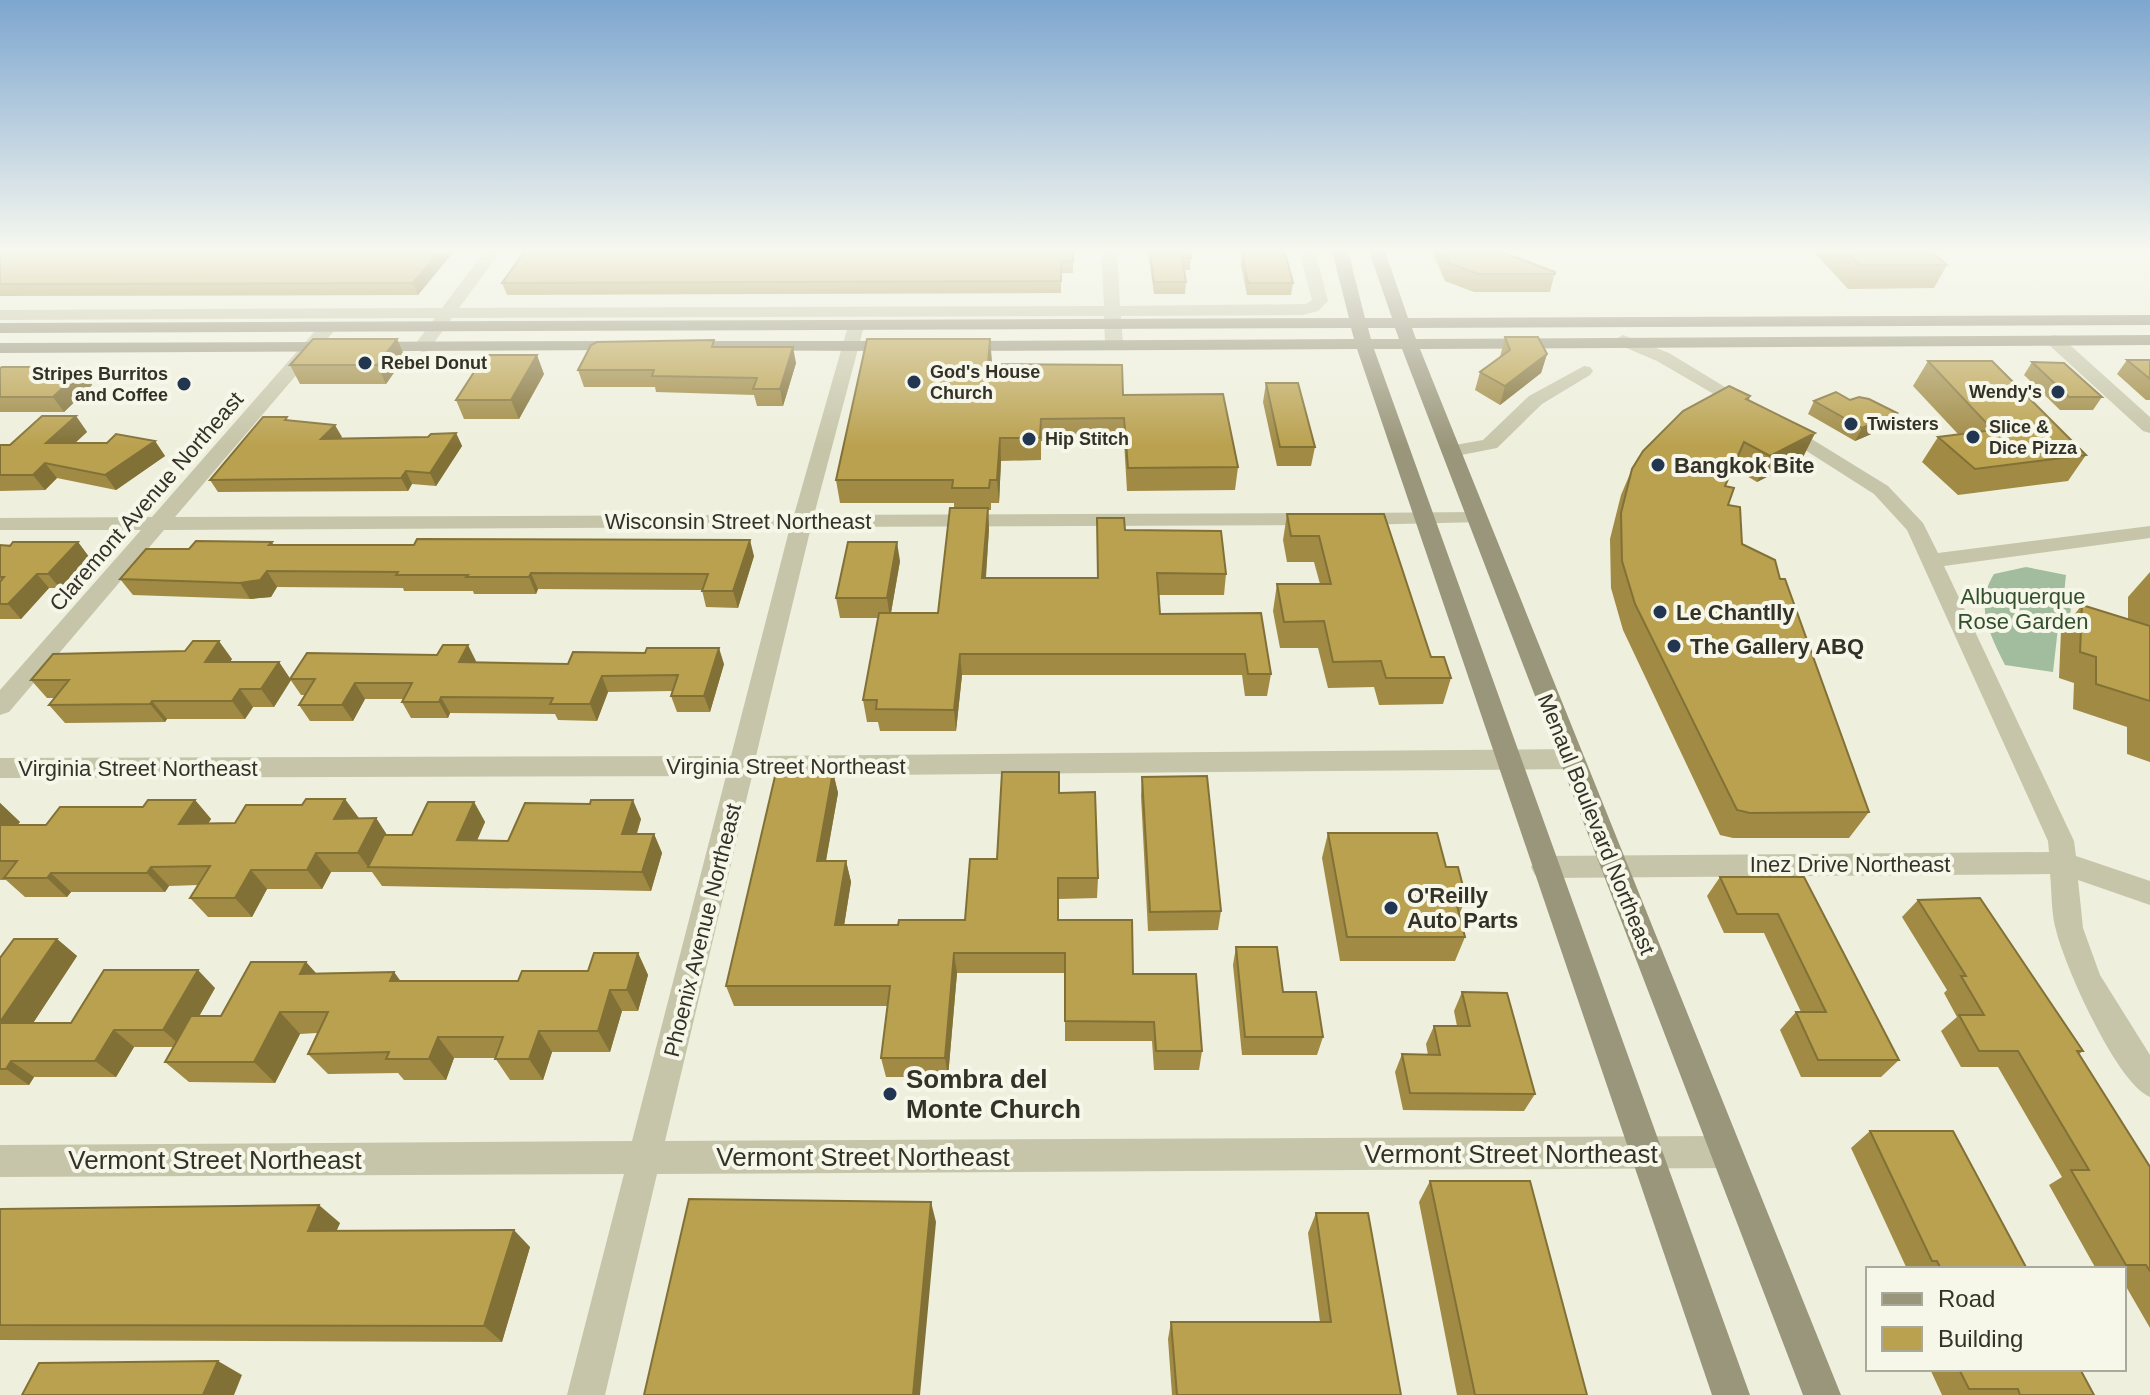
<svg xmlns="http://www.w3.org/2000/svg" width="2150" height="1395" font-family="Arial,sans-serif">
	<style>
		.green { fill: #a2bd9d }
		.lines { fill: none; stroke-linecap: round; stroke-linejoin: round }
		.street { fill: #c6c5a9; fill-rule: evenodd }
		.secondary { fill: #9a967b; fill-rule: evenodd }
		.wall { fill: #a08a44 }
		.shaded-wall { fill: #827137 }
		.building { fill: #baa14f; stroke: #827137; stroke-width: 2 }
		.poi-dot { fill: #223651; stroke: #f6f7e8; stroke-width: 3 }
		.labels { text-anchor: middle; stroke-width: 8; stroke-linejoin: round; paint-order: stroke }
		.far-poi-label { font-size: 18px; font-weight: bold; fill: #343228; stroke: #f6f7e8; text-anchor: start }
		.poi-label { font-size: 22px; font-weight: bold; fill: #343228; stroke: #f6f7e8; text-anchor: start }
		.street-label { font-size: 22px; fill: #343228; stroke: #f6f7e8 }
		.park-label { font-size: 22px; fill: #32502e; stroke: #f6f7e8 }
		.near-poi-label { font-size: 26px; font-weight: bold; fill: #343228; stroke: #f6f7e8; text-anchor: start }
		.near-street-label { font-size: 26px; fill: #343228; stroke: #f6f7e8 }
	</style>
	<rect width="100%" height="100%" fill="#eeefdc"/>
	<path class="green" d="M2026 567 2066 575 2063 604 2071 609 2067 630 2058 628 2053 672 2005 665C1990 634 1974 606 1994 574Z"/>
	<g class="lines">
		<path class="street" d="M485 251H501L459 308 1104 306 1101 251H1117L1120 306 1306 304 1312 300 1299 251H1315L1328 301 1318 311 1303 315 1121 316 1123 344 1114 349 1105 344 1104 316 452 318 428 351 422 352 413 347 435 318 0 320V310L442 308Z
			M856 321 864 326 814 515 1318 513 1328 519 1318 525 811 527 756 756 1572 749 1581 752 1585 759 1581 766 1572 769 752 776 665 1141 1726 1136 1738 1141 1742 1152 1738 1163 1726 1168 657 1174 605 1395H567L624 1174 0 1177V1145L632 1141 726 776 0 778V758L731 756 790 527 164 530 9 712 0 715V690L141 530H0V518L152 517 322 323H334L336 327 334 331 175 517 794 515 848 326Z
			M1623 335 1669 353 1758 407 1755 411H1743L1657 361 1617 344 1614 340Z
			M2054 335 2060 336 2150 417V433L2143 431 2048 344 2045 340Z
			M1584 366 1590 367 1593 371 1590 375 1542 404 1497 448 1451 457 1441 451 1444 447 1483 440 1529 396Z
			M1784 422 1888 486 1923 523 1938 553 2150 526V538L1944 566 2074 841 2076 856 2150 881V905L2078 880 2083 928 2100 975 2150 1055V1097C2117 1084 2065 967 2056 930 2051 913 2052 892 2050 874L1545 878 1535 875 1531 867 1535 859 1545 856 2049 852 2048 841 1907 530 1874 494 1777 432 1775 428 1777 424Z
			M1476 512 1483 514 1486 518 1483 522 1355 525 1345 519 1355 513Z"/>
		<path class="secondary" d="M1332 251H1348L1365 318H1392L1369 251H1385L1408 318 2150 315V325L1412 328 1416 339 2150 335V345L1420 349 1841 1395H1803L1402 349H1374L1750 1395H1712L1357 349 958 351 949 346 958 341 1354 339 1351 328 0 333V323L1349 318ZM1368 328H1395L1399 339H1371Z
			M622 341 628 342 631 346 628 350 0 353V343Z
			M682 341H898L907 346 898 351 676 350 673 346 676 342Z"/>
	</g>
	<path class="wall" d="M0 251H454L418 295 0 296Z
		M1073 251V273H1061V293L507 295 502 283Z
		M1148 251H1190V270H1184L1186 282 1185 294H1154Z
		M1243 251H1280L1293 283 1291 295H1247L1241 265Z
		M1432 251H1499L1555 272 1550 292H1474L1445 281Z
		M1813 251H1931L1947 265 1934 288 1848 289Z
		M1505 337 1547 354 1541 373 1500 405 1475 390 1480 372 1500 357Z
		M397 339 405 357 386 384H300L290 365Z
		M716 347 796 363 783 406H757L754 395 656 392 655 387H584L578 370Z
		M2127 360H2150V400H2146L2117 374Z
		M992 361 991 364 1123 395 1238 467 1235 490 1127 491 1124 441H1041V460L1001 461 999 503H991V510H988L989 529 986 578H1097V518L1226 574 1224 595H1159L1160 614 1261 613 1271 674 1267 696H1245L1242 675H962L956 731H880L878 722H867L863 700 878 618H840L836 598 900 561 891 613H938L954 508V503H840L836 480Z
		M1928 361 2086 455 2068 481 1958 495 1922 462 1938 437 1958 434 1913 386Z
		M2032 362 2102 397 2093 410H2060L2024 375Z
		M0 368 82 370 92 385 64 412H0Z
		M544 374 519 419H464L456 400Z
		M1266 383 1315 447 1311 466H1277L1263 402Z
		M1750 396 1749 400 1815 433 1802 459 1757 482 1733 468 1725 486 1728 505 1742 544 1780 579 1869 812 1849 838H1733L1720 835 1623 630 1611 588 1610 539 1621 495 1632 469Z
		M1850 400 1897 413 1890 426 1855 441 1808 414 1814 401Z
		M76 416 87 432 74 443 155 441 165 456 116 490 57 478 45 490 0 491V445H10Z
		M289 421 342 437 340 438 428 437 456 433 462 446 436 486 412 484 408 491 218 492 210 480Z
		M1287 514H1384L1431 657 1451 678 1443 704 1379 705 1374 687 1328 688 1318 648H1280L1273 611 1277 584H1320L1314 562H1287L1283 540Z
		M78 542 89 557 60 588H49L21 619H0V545Z
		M272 542 274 545 754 556 738 608 706 607 702 590 538 589 536 594H474L473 591H404L403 588 277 587 271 597 250 599 133 595 120 579 189 549Z
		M2150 572V762L2127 754V727L2073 709 2074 683 2059 678 2061 631 2082 605 2128 619V597Z
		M232 659 230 662H279L291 680 274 707H253L245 719H167L165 722 65 723 49 705 54 698H47L31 680Z
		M476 661 475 662 568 664H724L710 712H677L671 696 672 691 608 692 597 721 558 720 555 714 450 713 448 718H411L402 702 403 699H365L353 721H310L299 705 305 695H301L290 679Z
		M833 772 838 793 826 861H846L851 882 844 925H898L965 920 997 859 1060 793 1098 878 1097 898 1058 899V920L1133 974 1202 1051 1199 1070H1154L1152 1041H1065V973H957L948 1077H886L881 1058 888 1006H734L726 986Z
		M1142 777 1221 911 1218 930 1148 931 1141 796Z
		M195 800 211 819 208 824 359 818H376L387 835H412L474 802 485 822 477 840 508 841 641 819 637 834H654L662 853 651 891 382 886 372 872H331L322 889H267L252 917H208L190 898 198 885 169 886 165 892H71L67 897H25L6 880H0V803L20 822 17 825H46L143 807Z
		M1328 833 1446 867 1466 898 1459 915 1465 937 1455 961H1340L1322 858Z
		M1720 877H1804L1899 1060 1881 1077H1801L1780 1030 1796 1012H1801L1764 933H1724L1707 896Z
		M1918 900 2083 1051 2079 1054 2150 1167V1328L2124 1283V1269H2096L2049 1185 2062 1177 1998 1067H1961L1941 1031 1957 1017 1944 993 1947 990 1902 917Z
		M57 939 77 956 33 1023H71L215 988 199 1016H221L306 962 316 973 394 972 400 981H518L588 971 638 953 648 975 638 1011H622L610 1052H552L543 1080H510L495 1058H454L446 1080H404L398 1073 328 1074 308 1054 317 1033 300 1034 275 1083 189 1082 165 1062 173 1047H134L116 1077H34L29 1085H0V958Z
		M1236 947 1283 992 1323 1037 1317 1055H1242L1233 965Z
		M1462 992 1535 1094 1524 1111 1403 1110 1395 1072 1402 1054 1428 1055 1426 1044 1434 1026H1457L1454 1011Z
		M1870 1131 2027 1269H1907L1851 1148Z
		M1430 1181 1587 1395H1457L1419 1202Z
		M0 1209 340 1223 336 1231 530 1247 502 1342 0 1340Z
		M1316 1213 1401 1395H1172L1168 1339 1171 1322H1320L1308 1233Z
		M1930 1369H2080L2094 1395H1942Z"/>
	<path class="shaded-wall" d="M439 251H454L418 295 413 283Z
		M397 339 405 357 386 384 377 365Z
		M990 339 992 361 990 386 988 364Z
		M793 347 796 363 783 406 780 389Z
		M1547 354 1541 373 1500 405 1505 386Z
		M537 355 544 374 519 419 511 400Z
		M68 367 75 377 82 370 92 385 64 412 53 397 64 370Z
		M1897 413 1890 426 1855 441 1862 428Z
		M76 416 87 432 58 459 46 443Z
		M335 425 342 437 328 451 321 439Z
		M456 433 462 446 436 486 430 473Z
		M1815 433 1802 459 1757 482 1770 456Z
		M1000 438 1001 461 999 503 997 480Z
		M155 441 165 456 116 490 105 475Z
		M45 463 57 478 45 490 33 475Z
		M406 471 412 484 408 491 401 478Z
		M988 508 989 529 984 600 982 578Z
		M750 540 754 556 738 608 733 591Z
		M78 542 89 557 60 588 48 574Z
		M897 542 900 561 890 618 887 598Z
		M267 571 277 587 271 597 250 599 240 583Z
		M531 573 538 589 536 594 529 577Z
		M37 574 49 588 21 619 8 604Z
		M219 641 232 659 218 680 205 662Z
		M468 645 476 661 467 678 459 662Z
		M719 648 724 664 710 712 704 696Z
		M960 654 962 675 956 731 954 710Z
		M279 662 291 680 274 707 261 689Z
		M602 676 608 692 597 721 590 704Z
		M355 683 365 699 353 721 342 705Z
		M240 689 253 707 245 719 232 701Z
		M441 697 450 713 448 718 439 702Z
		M152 701 167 719 165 722 150 704Z
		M833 772 838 793 822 882 817 861Z
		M345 799 359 818 348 838 334 819Z
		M195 800 211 819 196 843 179 824Z
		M633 800 641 819 630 853 622 834Z
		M474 802 485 822 469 859 457 840Z
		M0 803 20 822 2 844 0 842Z
		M376 818 389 838 368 867 358 853Z
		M654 834 662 853 651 891 642 872Z
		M316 853 331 872 322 889 307 870Z
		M846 861 851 882 841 945 835 925Z
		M151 867 169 886 165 892 147 873Z
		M251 870 267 889 252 917 235 898Z
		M51 873 71 892 67 897 47 878Z
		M57 939 77 956 22 1040 0 1023V1022Z
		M638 953 648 975 638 1011 627 990Z
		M954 953 957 973 948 1077 945 1058Z
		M306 962 325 984 300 974Z
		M198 970 215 988 182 1047 163 1030Z
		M394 972 410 994 390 981Z
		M610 990 622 1011 610 1052 598 1031Z
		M280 1012 300 1034 275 1083 254 1062Z
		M114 1030 134 1047 116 1077 95 1061Z
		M539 1031 552 1052 543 1080 529 1059Z
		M438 1037 454 1058 446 1080 429 1059Z
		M11 1061 34 1077 29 1085 6 1069Z
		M931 1202 936 1222 920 1395H913Z
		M319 1205 340 1223 329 1248 308 1231Z
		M514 1230 530 1247 502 1342 484 1326Z
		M218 1361 242 1375 234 1395H203Z"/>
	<path class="building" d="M0 251H439L413 283 0 284Z
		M525 251H1073V261H1061V281L502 283Z
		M1150 251H1190L1191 258H1182L1186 282H1154Z
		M1246 251H1280V253H1285L1293 283H1248L1242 253H1247Z
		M1444 251H1499L1555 272V274H1478L1449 263Z
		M1846 251H1931L1947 265H1859Z
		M1505 337H1538L1547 354 1505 386 1480 372 1510 350Z
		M313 339H397L377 365H290Z
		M867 339H990L988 364 1122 365 1123 395 1223 394 1238 467 1128 468 1124 418 1041 419 1040 438H1000L997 480H990L989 488H952L953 480H836Z
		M714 340 712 347H793L780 389H753L757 378 652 376 654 370H578L591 345 597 342Z
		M485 355H537L511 400H456Z
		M2127 360H2150V379Z
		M1928 361H1992L2086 455 1975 469 1938 437 1993 430Z
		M2032 362 2064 363 2102 397H2069Z
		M2 367H68L64 370H82L53 397H0V368Z
		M1266 383H1298L1315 447H1280Z
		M1729 386 1750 396 1746 399 1815 433 1770 456 1744 442 1725 486 1734 488 1728 505 1740 507 1742 544 1775 560 1780 579H1785L1869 812 1750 813 1737 810 1635 604 1622 561 1621 513 1632 469 1643 451 1683 411Z
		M1836 392 1850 400 1859 397 1869 399 1897 413 1862 428 1814 401Z
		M42 416H76L46 443H107L116 434 155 441 105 475 45 463 33 475H0V445H10Z
		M263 417H287L285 420 335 425 321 439 428 437 431 434 456 433 430 473 406 471 401 478 210 480Z
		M950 508H988L982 578H1098L1097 518H1124L1125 530 1221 531 1226 574 1157 573 1160 614 1261 613 1271 674H1248L1245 654H960L954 710 876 709 877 700H863L879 613H938Z
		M1287 514H1384L1431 657H1444L1451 678H1386L1381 661 1333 662 1324 621 1284 622 1277 584H1331L1319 536H1291Z
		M417 539 750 540 733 591H702L708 574 531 573 529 577H466L468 575H396L398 572 267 571 260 580 240 583 120 579 146 549H189L196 541 272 542 269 545H414Z
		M13 542H78L48 574H37L8 604H0V582L4 577H0V545L10 546Z
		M848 542H897L887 598H836Z
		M2082 605 2150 626V701L2096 684V657L2080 652Z
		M193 641H219L205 662H279L261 689H240L232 701H152L150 704 49 705 69 680H31L53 654 185 651Z
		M443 645H468L459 662 568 664 573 652 645 653 647 648H719L704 696H671L678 675 602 676 590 704H550L553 698 441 697 439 702H402L412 683H355L342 705H299L315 679H290L307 653 437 655Z
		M776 772H833L817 861H846L835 925H898L899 920H965L970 859H997L1002 772H1059V793L1095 792 1098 878H1058V920H1132L1133 974H1196L1202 1051H1156L1154 1022 1065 1021V953H954L945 1058H881L890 986H726Z
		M1207 776 1221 911 1150 912 1142 777Z
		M306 799H345L334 819 376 818 358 853H316L307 870H251L235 898H190L210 866 151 867 147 873H51L47 878H4L17 861H0V825H46L60 807H143L148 800H195L179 824 235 823 246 805H302Z
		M591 800H633L622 834H654L642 872 368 867 384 835H412L428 802H474L457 840 508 841 525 803 590 804Z
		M1328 833H1437L1446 867H1458L1466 898H1455L1465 937H1347Z
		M1720 877H1804L1899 1060H1818L1796 1012H1826L1778 914H1737Z
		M1980 898 2083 1051H2077L2150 1167V1271L2146 1265H2126L2071 1170H2089L2018 1051H1979L1959 1015H1984L1961 976H1966L1918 900Z
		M14 939H57L0 1022V958Z
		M1236 947H1277L1283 992H1316L1323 1037H1245Z
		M594 953H638L627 990H610L598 1031H539L529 1059H495L503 1037H438L429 1059H386L389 1052 308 1054 328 1012H280L254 1062H165L191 1016H221L251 962H306L300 974 394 972 390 981H518L522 971H588Z
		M104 970H198L163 1030H114L95 1061H11L6 1069H0V1023H71Z
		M1462 992 1507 993 1535 1094 1410 1093 1402 1054 1440 1055 1434 1026H1470Z
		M1870 1131H1953L2027 1269H1941L1937 1261H1932Z
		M1430 1181H1530L1587 1395H1475Z
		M689 1199 931 1202 913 1395H644Z
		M319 1205 308 1231 514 1230 484 1326 0 1325V1209Z
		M1316 1213H1368L1401 1395H1177L1171 1322H1331Z
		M218 1361 203 1395H22L39 1363Z
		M1959 1369H2080L2094 1395H2020L2018 1389H1969Z"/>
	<linearGradient id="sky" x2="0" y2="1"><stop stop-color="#7da6cf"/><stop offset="0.56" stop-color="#f7f8ef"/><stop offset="1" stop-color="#f7f8ef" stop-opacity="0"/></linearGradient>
	<rect width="2150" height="446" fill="url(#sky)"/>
	<g class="poi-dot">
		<circle cx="365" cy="363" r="8"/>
		<circle cx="914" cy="382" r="8"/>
		<circle cx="184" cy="384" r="8"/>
		<circle cx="2058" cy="392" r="8"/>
		<circle cx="1851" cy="424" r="8"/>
		<circle cx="1973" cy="437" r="8"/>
		<circle cx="1029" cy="439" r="8"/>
		<circle cx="1658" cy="465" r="8"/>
		<circle cx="1660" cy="612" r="8"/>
		<circle cx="1674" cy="646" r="8"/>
		<circle cx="1391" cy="908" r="8"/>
		<circle cx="890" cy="1094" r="8"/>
	</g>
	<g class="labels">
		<g class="far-poi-label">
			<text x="381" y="369">Rebel Donut</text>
			<text x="930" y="378">God's House<tspan x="930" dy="21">Church</tspan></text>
			<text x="168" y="380" text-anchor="end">Stripes Burritos<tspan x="168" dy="21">and Coffee</tspan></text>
			<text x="2042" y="398" text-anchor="end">Wendy's</text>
			<text x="1867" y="430">Twisters</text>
			<text x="1989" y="433">Slice &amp;<tspan x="1989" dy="21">Dice Pizza</tspan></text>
			<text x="1045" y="445">Hip Stitch</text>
		</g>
		<g class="poi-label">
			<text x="1674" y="473">Bangkok Bite</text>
			<text x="1676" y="620">Le Chantlly</text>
			<text x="1690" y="654">The Gallery ABQ</text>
			<text x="1407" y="903">O'Reilly<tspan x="1407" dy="25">Auto Parts</tspan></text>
		</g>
		<g class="street-label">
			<text transform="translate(146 501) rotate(-49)" y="8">Claremont Avenue Northeast</text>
			<text x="738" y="529">Wisconsin Street Northeast</text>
			<text x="786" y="774">Virginia Street Northeast</text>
			<text x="138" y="776">Virginia Street Northeast</text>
			<text transform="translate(1597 824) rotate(68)" y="8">Menaul Boulevard Northeast</text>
			<text x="1850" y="872">Inez Drive Northeast</text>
			<text transform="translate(702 930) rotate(-76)" y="8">Phoenix Avenue Northeast</text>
		</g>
		<g class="park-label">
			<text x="2023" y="604">Albuquerque<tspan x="2023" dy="25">Rose Garden</tspan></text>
		</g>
		<g class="near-poi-label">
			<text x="906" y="1088">Sombra del<tspan x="906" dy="30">Monte Church</tspan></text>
		</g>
		<g class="near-street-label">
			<text x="1511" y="1163">Vermont Street Northeast</text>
			<text x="863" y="1166">Vermont Street Northeast</text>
			<text x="215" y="1169">Vermont Street Northeast</text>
		</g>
	</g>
	<rect x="1866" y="1267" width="260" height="104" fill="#f6f7e8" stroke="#a8a89b" stroke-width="2"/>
	<rect x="1882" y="1293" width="40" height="12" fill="#9a967b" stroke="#a8a89b" stroke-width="2"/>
	<text x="1938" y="1307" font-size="24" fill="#343228">Road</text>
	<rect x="1882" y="1327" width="40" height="24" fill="#baa14f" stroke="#a8a89b" stroke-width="2"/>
	<text x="1938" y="1347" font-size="24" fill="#343228">Building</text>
</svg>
